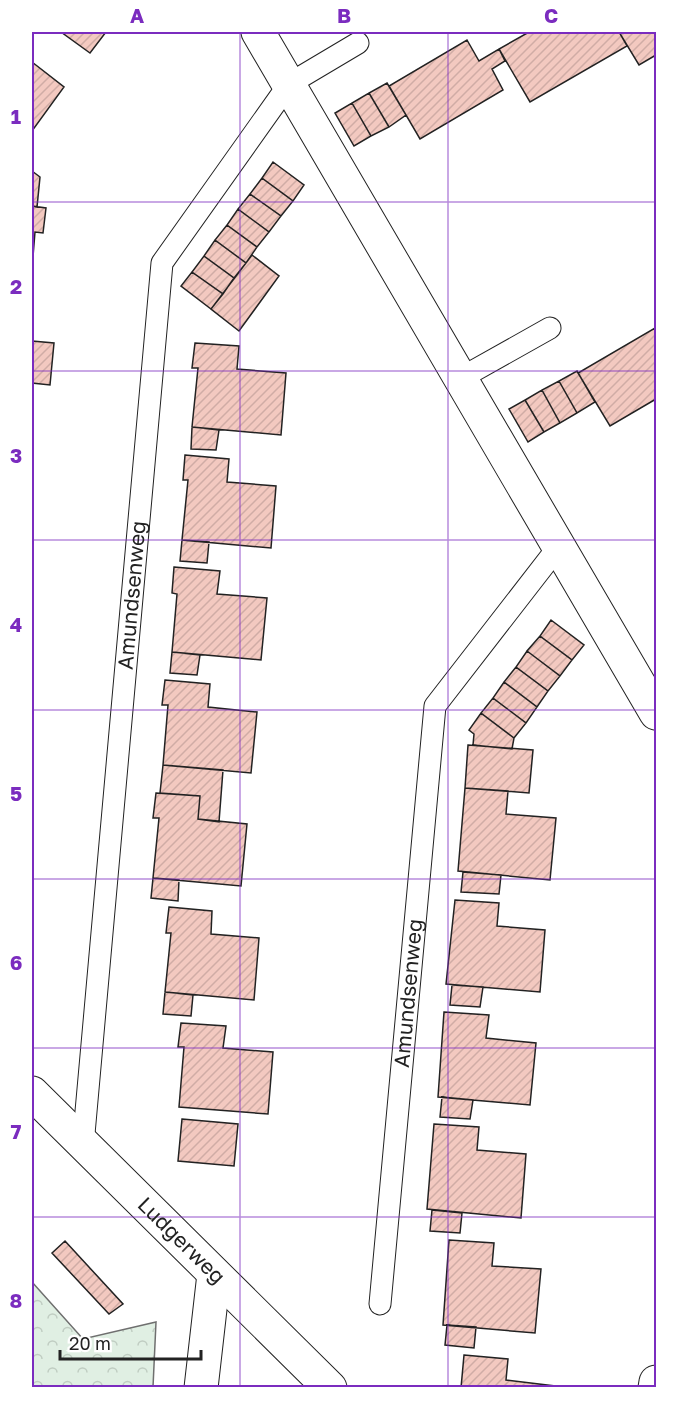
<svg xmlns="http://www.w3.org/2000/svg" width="688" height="1419" font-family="'Golos Text',sans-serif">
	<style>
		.forest { fill: url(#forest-crowns); stroke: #6f6f6f; stroke-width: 1.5 }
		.building { fill: url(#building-hatch); stroke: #222; stroke-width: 1.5 }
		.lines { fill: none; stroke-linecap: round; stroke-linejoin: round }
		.lane-casing { stroke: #222; stroke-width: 23 }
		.street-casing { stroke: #222; stroke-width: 35 }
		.lane { stroke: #fff; stroke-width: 21 }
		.street { stroke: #fff; stroke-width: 33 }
		.grid { fill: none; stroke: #7b2cbf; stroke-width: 1.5; stroke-opacity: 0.55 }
		.labels { text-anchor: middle; stroke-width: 4.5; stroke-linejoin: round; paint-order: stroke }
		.street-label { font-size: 21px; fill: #222; stroke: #fff }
		.neatline { fill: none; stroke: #7b2cbf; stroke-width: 2 }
		.grid-label { font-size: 20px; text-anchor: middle; font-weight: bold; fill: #7b2cbf }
	</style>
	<defs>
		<pattern id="forest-crowns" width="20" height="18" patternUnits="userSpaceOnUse" patternTransform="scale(1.5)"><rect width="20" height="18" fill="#e0efe3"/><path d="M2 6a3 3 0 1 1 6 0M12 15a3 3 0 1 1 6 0" fill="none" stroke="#c0cdc2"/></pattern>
		<pattern id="building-hatch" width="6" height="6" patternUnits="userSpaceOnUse" patternTransform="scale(1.5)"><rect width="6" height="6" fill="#f3c9c0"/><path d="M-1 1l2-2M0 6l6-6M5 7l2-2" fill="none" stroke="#d0aca5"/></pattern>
	</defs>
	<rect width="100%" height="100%" fill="#fff"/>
	<path class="forest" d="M32 1282 83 1339 156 1322 153 1387H32Z"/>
	<path class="building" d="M61 32H106L90 53Z
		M529 32H619L627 46 530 102 499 49Z
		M619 32H656V55L639 65Z
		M467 40 479 61 499 49 505 61 492 69 503 90 420 139 389 86Z
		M32 62 64 87 32 131Z
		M387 83 406 115 389 127 369 93Z
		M369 93 389 127 371 136 352 103Z
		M352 103 371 136 354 146 335 113Z
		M273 162 304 185 293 201 262 178Z
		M32 171 40 177 37 207 32 206Z
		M262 178 293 201 281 216 250 194Z
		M250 194 281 216 269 232 238 209Z
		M32 206 46 208 43 233 35 232 32 269Z
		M238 209 269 232 257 247 227 225Z
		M227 225 257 247 246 263 215 240Z
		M215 240 246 263 234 278 204 256Z
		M252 255 279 276 239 331 211 309Z
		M204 256 234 278 223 294 192 272Z
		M192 272 223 294 211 309 181 286Z
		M655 328 656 399 610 426 578 373Z
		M32 341 54 343 50 385 32 383Z
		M195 343 239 346 237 369 286 373 281 435 192 427 198 368H192Z
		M577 371 595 402 577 413 559 381Z
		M559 381 577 413 560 423 542 390Z
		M542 390 560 423 544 432 525 400Z
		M525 400 544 432 528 442 509 409Z
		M192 427 219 430 216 450 191 449Z
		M185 455 229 459 227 482 276 486 271 548 182 540 188 480H183Z
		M182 540 209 542 207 563 180 561Z
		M174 567 220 571 217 594 267 598 261 660 172 652 177 594 172 593Z
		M551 620 584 645 572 660 540 636Z
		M540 636 572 660 560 676 527 651Z
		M527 651 560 676 548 691 516 667Z
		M172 652 200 655 197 675 170 673Z
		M516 667 548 691 537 707 504 682Z
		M165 680 210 684 208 707 257 712 251 773 163 765 168 705H162Z
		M504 682 537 707 526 723 493 698Z
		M493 698 526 723 514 738 481 713Z
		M481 713 514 738 512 749 473 745 474 734 469 730Z
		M468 745 533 750 529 793 465 788Z
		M163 765 223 770 219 822 198 819 200 796 160 793Z
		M465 788 508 791 506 814 556 818 550 880 458 871Z
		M156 793 200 796 198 819 247 824 241 886 153 878 159 818H153Z
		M463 872 501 875 499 894 461 892Z
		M153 878 179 880 178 901 151 898Z
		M455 900 499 903 497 926 545 930 540 992 446 984Z
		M169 907 212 911 211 934 259 938 254 1000 165 992 171 933H166Z
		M452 985 483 987 480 1007 450 1005Z
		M165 992 193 995 191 1016 163 1014Z
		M444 1012 489 1015 486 1038 536 1043 530 1105 438 1097Z
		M181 1023 226 1026 223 1048 273 1052 268 1114 179 1107 184 1047H178Z
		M442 1097 473 1100 470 1119 440 1117Z
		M182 1119 238 1124 234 1166 178 1161Z
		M434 1124 479 1127 477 1150 526 1154 521 1218 427 1209Z
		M432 1210 462 1213 460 1233 430 1231Z
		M449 1240 494 1243 492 1266 541 1269 535 1333 443 1325Z
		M65 1241 123 1304 109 1314 52 1253Z
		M447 1325 476 1327 474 1348 445 1345Z
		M464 1355 508 1359 506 1380 555 1386V1388H461Z"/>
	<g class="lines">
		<g class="lane-casing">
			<g id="lane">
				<path d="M461 378 550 328"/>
				<path id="s1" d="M83 1145 162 263 289 84 358 43"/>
				<path id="s2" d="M380 1304 435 706 559 546"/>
			</g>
		</g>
		<g class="street-casing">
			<g id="street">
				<path d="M258 32 656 713"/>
				<path id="s3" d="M32 1093 330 1388"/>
				<path d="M201 1388 214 1274"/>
				<path d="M655 1388 656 1382"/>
			</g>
		</g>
		<use href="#lane" class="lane"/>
		<use href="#street" class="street"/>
	</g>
	<path class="grid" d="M240 32V1388M448 32V1388M32 202H656M32 371H656M32 540H656M32 710H656M32 879H656M32 1048H656M32 1217H656"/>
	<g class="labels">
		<g class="street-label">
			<text dy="7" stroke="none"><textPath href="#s1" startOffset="552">Amundsenweg</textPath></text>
			<text dy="7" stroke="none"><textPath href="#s2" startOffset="312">Amundsenweg</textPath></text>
			<text dy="7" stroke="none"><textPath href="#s3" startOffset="210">Ludgerweg</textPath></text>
		</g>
	</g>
	<rect width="688" height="1419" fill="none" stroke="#ffffff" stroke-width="66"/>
	<path d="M60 1350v9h141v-9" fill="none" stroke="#222222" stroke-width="3"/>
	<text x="69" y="1350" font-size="18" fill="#222222" stroke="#ffffff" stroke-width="4.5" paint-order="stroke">20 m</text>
	<rect x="33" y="33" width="622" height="1353" class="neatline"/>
	<g class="grid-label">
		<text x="137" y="23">A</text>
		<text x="344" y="23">B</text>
		<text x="551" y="23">C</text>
		<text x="16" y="124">1</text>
		<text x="16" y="294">2</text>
		<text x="16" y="463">3</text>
		<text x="16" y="632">4</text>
		<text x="16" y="801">5</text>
		<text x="16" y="970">6</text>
		<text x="16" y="1139">7</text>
		<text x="16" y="1308">8</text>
	</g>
</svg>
